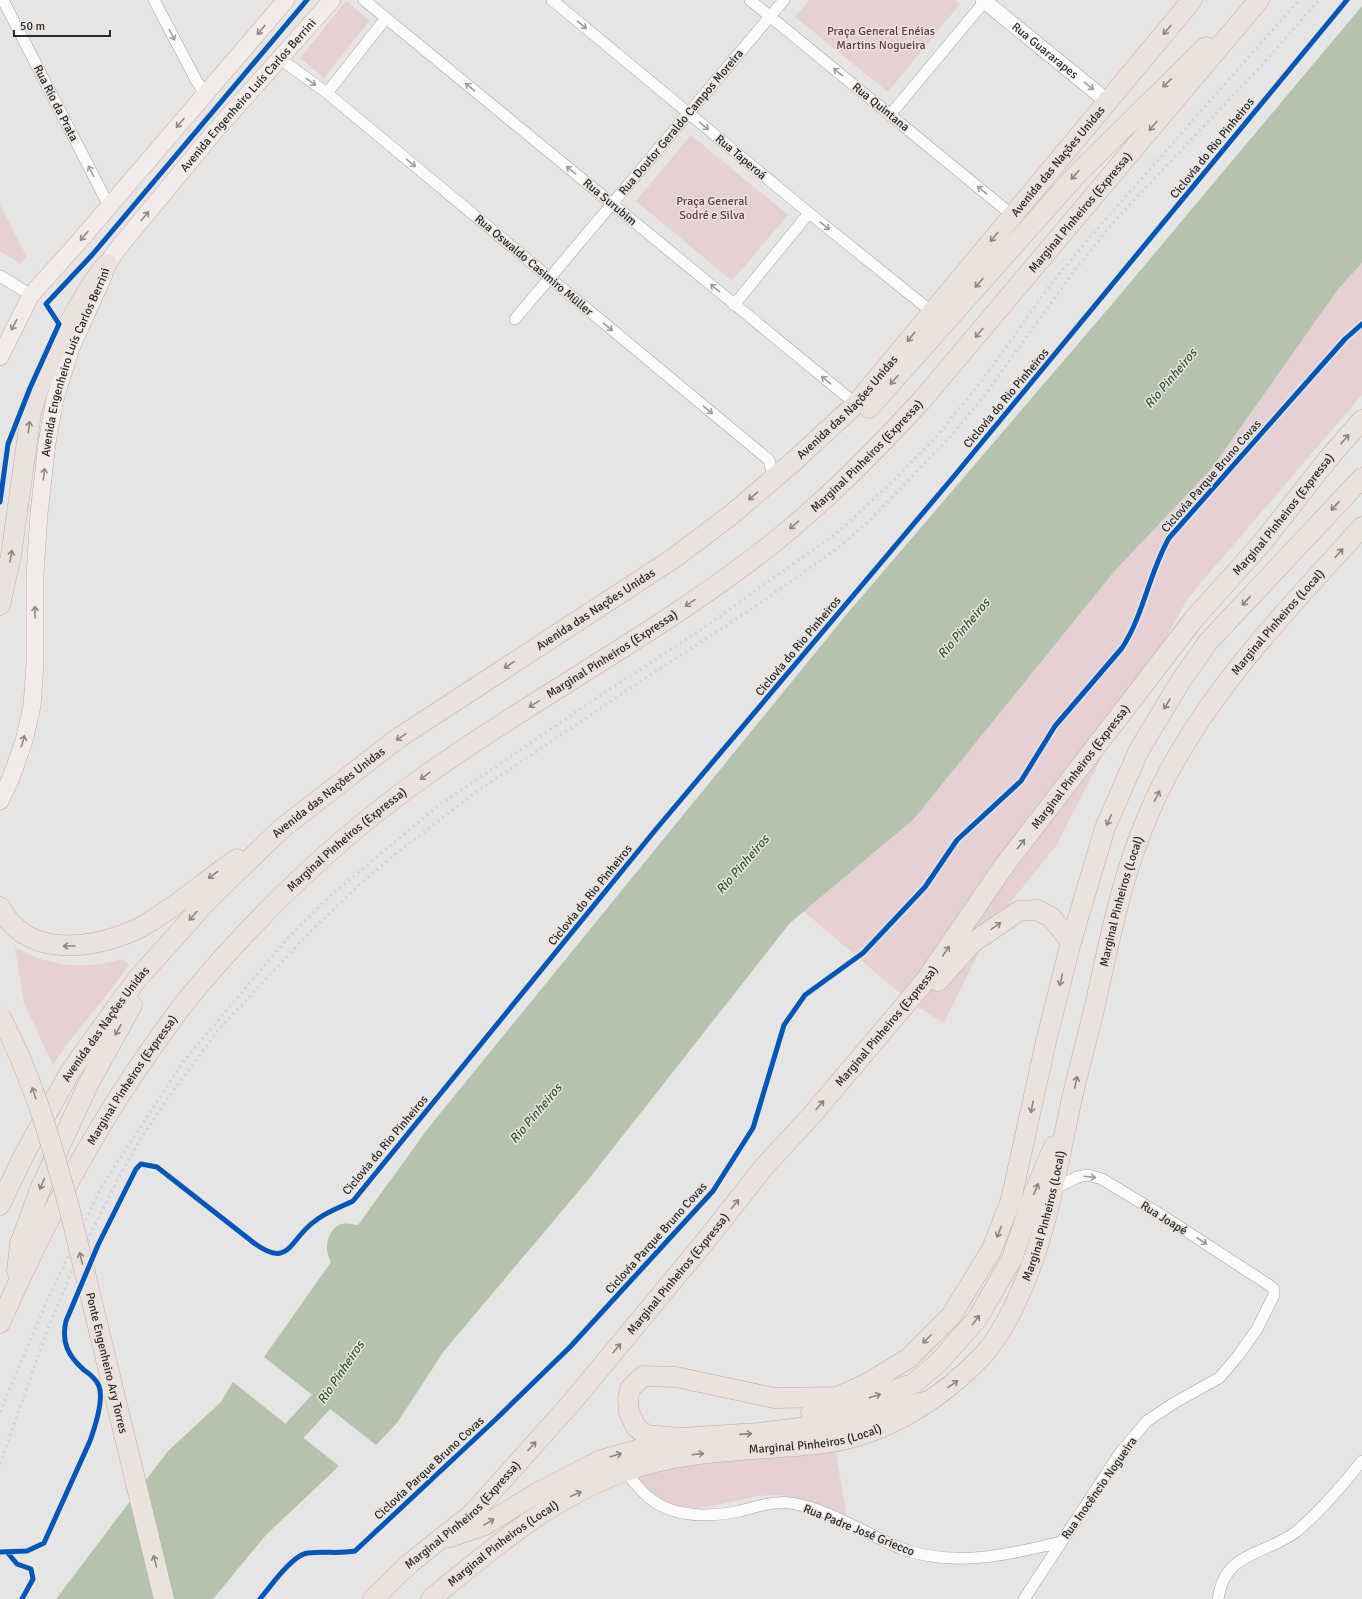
<svg xmlns="http://www.w3.org/2000/svg" width="1362" height="1599" font-family="Signika,sans-serif">
	<style>
		.green { fill: #e5d1d4 }
		.water { fill: #b5c3ae }
		.lines { fill: none; stroke-linecap: round; stroke-linejoin: round }
		.river { stroke: #b5c3ae; stroke-width: 23 }
		.street-casing { stroke: #a2a19f; stroke-width: 12 }
		.secondary-casing { stroke: #a2a19f; stroke-width: 16 }
		.primary-casing { stroke: #baafaa; stroke-width: 18 }
		.highway-casing { stroke: #baafaa; stroke-width: 21 }
		.street { stroke: #fbfbfb; stroke-width: 11 }
		.secondary { stroke: #fbfbfb; stroke-width: 15 }
		.primary { stroke: #f2ebe9; stroke-width: 17 }
		.highway { stroke: #ebe1dd; stroke-width: 20 }
		.rail { stroke: #d3d3d3; stroke-width: 3; stroke-dasharray: 2 4; stroke-linecap: butt }
		.highway-bridge-casing { stroke: #baafaa; stroke-width: 21; stroke-linecap: butt }
		.highway-bridge { stroke: #ebe1dd; stroke-width: 20 }
		.cycleway-casing { stroke: #e8e5e2; stroke-width: 8 }
		.cycleway { stroke: #0057b8; stroke-width: 5 }
		.oneway { stroke: #9d9d9c }
		.oneway2 { stroke: #8e8a89 }
		.oneway3 { stroke: #8b8683 }
		.labels { text-anchor: middle; stroke-width: 3; stroke-linejoin: round; paint-order: stroke }
		.park-label { font-size: 12px; fill: #6b3544; stroke: #e8e5e2 }
		.street-label { font-size: 12px; fill: #2b2a29; stroke: #e8e5e2 }
		.water-label { font-size: 13px; font-style: italic; fill: #365528; stroke: #e8e5e2 }
	</style>
	<rect width="100%" height="100%" fill="#e7e5e3"/>
	<path class="green" d="M809 0H955L960 4 888 92 795 17Z
		M346 1 370 20 324 78 300 58Z
		M691 135 788 215 732 281 636 201Z
		M0 205 27 257 20 264 0 251Z
		M1362 263V395L1188 598 1127 708 1056 846 993 924 944 1023 914 1005 803 911 914 819 1113 573 1212 468 1339 288Z
		M15 947C49 967 84 970 122 959L129 965C105 1000 75 1030 53 1065L24 1003Z
		M835 1449 847 1516C825 1507 802 1496 777 1495 734 1494 688 1527 649 1491 643 1487 637 1482 638 1474L661 1468Z"/>
	<path class="water" d="M1362 6V263L1339 288 1212 468 1113 573 914 819 790 923 588 1180 444 1351 397 1423 376 1445 264 1357 331 1262C324 1251 326 1232 339 1225 345 1222 352 1224 358 1225L429 1127 846 615 1113 303Z
		M233 1382 339 1466 266 1535 213 1599H56L168 1451 221 1402Z"/>
	<g class="lines">
		<path class="river" d="M273 1454 321 1402 338 1376"/>
		<g class="street-casing">
			<path id="street" d="M3 0 109 206
				M154 0 196 80 205 94
				M364 0 856 404
				M552 0 809 213 932 312
				M750 0 1012 215
				M279 58 327 93 769 460 772 471 770 481
				M327 93 386 18
				M890 115 985 1
				M0 276 31 295
				M734 305 809 213
				M515 319 784 0
				M625 1471C633 1481 641 1492 652 1500 676 1518 712 1517 740 1511 755 1507 774 1501 790 1503 830 1509 864 1533 900 1548 952 1568 1008 1555 1061 1542
				M1024 1599 1120 1453 1147 1421 1174 1403 1219 1378 1238 1356 1257 1329 1274 1295V1289L1269 1285 1163 1216 1102 1179 1088 1175 1077 1177 1054 1189
				M1218 1599C1225 1550 1265 1556 1297 1531 1321 1511 1342 1486 1362 1461"/>
		</g>
		<g class="secondary-casing">
			<g id="secondary">
				<path id="s1" d="M983 0 1107 101"/>
			</g>
		</g>
		<g class="primary-casing">
			<g id="primary">
				<path d="M0 357 31 295 75 246 286 0"/>
				<path id="s2" d="M0 801 11 778 24 741 32 706 35 664V575L39 513 47 443 55 399 71 348 103 277 107 264 120 246 215 131 332 0"/>
			</g>
		</g>
		<g class="highway-casing">
			<g id="highway">
				<path d="M869 408 1078 173 1206 47"/>
				<path d="M0 605 11 556 31 413C41 375 59 341 78 307 87 292 95 277 107 264"/>
				<path d="M0 907C27 959 91 949 135 930 142 927 149 922 156 918 184 900 209 878 237 859"/>
				<path d="M938 981 972 943 1019 911 1037 910 1051 917 1071 942"/>
				<path id="s3" d="M0 1205 25 1153 70 1072 123 998 139 977 207 901 280 830 397 739 674 558 731 515 793 462 856 404 1192 0"/>
				<path d="M17 1271 20 1244 41 1187 88 1085 132 1005"/>
				<path id="s4" d="M0 1323C42 1228 90 1135 151 1049 163 1033 174 1016 186 1001 257 915 338 837 429 773 538 696 657 633 763 551 821 506 872 454 922 400L1259 0"/>
				<path d="M929 1401 823 1425 759 1433 679 1438 646 1435 636 1427 629 1412 628 1399 630 1389 643 1376 676 1377 774 1398 837 1397 868 1383 909 1358 951 1316 992 1249 1011 1200 1047 1037 1071 942 1105 828 1139 750 1180 682 1208 642 1362 478"/>
				<path d="M811 1412 834 1409 913 1384 938 1363 977 1319 1012 1259 1034 1193 1054 1146"/>
				<path d="M450 1537 485 1525 537 1493 601 1460 668 1441"/>
				<path id="s5" d="M373 1599 409 1564 473 1513 573 1401 708 1238 763 1168 811 1116 894 1018 925 981 1004 866 1194 619 1262 543 1328 459 1362 420"/>
				<path id="s6" d="M431 1599C491 1549 551 1498 625 1471 689 1448 758 1451 825 1443 886 1435 943 1398 985 1353 998 1338 1008 1319 1017 1300 1047 1236 1057 1167 1072 1098 1080 1063 1090 1028 1098 992 1111 932 1124 870 1149 813 1196 702 1283 615 1362 527"/>
			</g>
		</g>
		<use href="#street" class="street"/>
		<use href="#secondary" class="secondary"/>
		<use href="#primary" class="primary"/>
		<use href="#highway" class="highway"/>
		<path class="rail" d="M0 1412 47 1301 102 1186 183 1062 286 940 330 896 438 806 598 697 699 631 838 532 887 487 937 436 984 378 1051 284 1090 237 1299 0
			M0 1464 47 1331 70 1275 121 1173 142 1137 170 1095 220 1028 308 934 357 887 394 855 476 792 635 685 753 608 838 548 872 518 951 436 985 395 1074 271 1118 217 1261 66 1319 0"/>
		<g class="highway-bridge-casing">
			<g id="highway-bridge">
				<path id="s7" d="M0 1016C33 1077 52 1145 70 1211L164 1599"/>
			</g>
		</g>
		<use href="#highway-bridge" class="highway-bridge"/>
		<g class="cycleway-casing">
			<path id="cycleway" d="M0 502 8 444 30 388 59 324 46 304 92 255 307 0
				M0 1552 27 1551 44 1543 90 1441C95 1427 104 1400 99 1386 96 1379 90 1374 84 1370 68 1356 61 1342 66 1321L98 1245 136 1169 141 1164 157 1167 254 1243C290 1270 290 1238 315 1221 326 1212 341 1207 353 1201L657 828 955 475 1347 0
				M7 1552 17 1564 31 1569 33 1579 22 1599
				M260 1599C270 1587 293 1554 308 1553 324 1551 339 1554 355 1551L495 1420 570 1347 713 1191 753 1128 784 1025 805 995 863 953 925 887 957 840 1021 781 1055 726 1122 648C1144 614 1149 573 1169 538L1345 339 1362 324"/>
		</g>
		<use href="#cycleway" class="cycleway"/>
	</g>
	<defs><path id="oneway-shaft" d="M-6 0H5M1.5-3L5.5 0L1.5 3" fill="none" stroke-width="1.6" stroke-linecap="round" stroke-linejoin="round"/></defs>
	<g class="oneway">
		<use href="#oneway-shaft" transform="translate(582 25) rotate(40)"/>
		<use href="#oneway-shaft" transform="translate(172 35) rotate(63)"/>
		<use href="#oneway-shaft" transform="translate(838 72) rotate(-141)"/>
		<use href="#oneway-shaft" transform="translate(311 82) rotate(36)"/>
		<use href="#oneway-shaft" transform="translate(1089 86) rotate(39)"/>
		<use href="#oneway-shaft" transform="translate(470 87) rotate(-141)"/>
		<use href="#oneway-shaft" transform="translate(704 126) rotate(40)"/>
		<use href="#oneway-shaft" transform="translate(411 163) rotate(40)"/>
		<use href="#oneway-shaft" transform="translate(571 170) rotate(-141)"/>
		<use href="#oneway-shaft" transform="translate(91 171) rotate(-117)"/>
		<use href="#oneway-shaft" transform="translate(982 190) rotate(-141)"/>
		<use href="#oneway-shaft" transform="translate(825 226) rotate(39)"/>
		<use href="#oneway-shaft" transform="translate(715 288) rotate(-141)"/>
		<use href="#oneway-shaft" transform="translate(608 327) rotate(40)"/>
		<use href="#oneway-shaft" transform="translate(826 380) rotate(-141)"/>
		<use href="#oneway-shaft" transform="translate(708 410) rotate(40)"/>
		<use href="#oneway-shaft" transform="translate(1090 1177) rotate(7)"/>
		<use href="#oneway-shaft" transform="translate(1202 1241) rotate(33)"/>
	</g>
	<g class="oneway2">
		<use href="#oneway-shaft" transform="translate(261 30) rotate(131)"/>
		<use href="#oneway-shaft" transform="translate(180 123) rotate(131)"/>
		<use href="#oneway-shaft" transform="translate(145 216) rotate(-50)"/>
		<use href="#oneway-shaft" transform="translate(84 236) rotate(130)"/>
		<use href="#oneway-shaft" transform="translate(14 325) rotate(118)"/>
		<use href="#oneway-shaft" transform="translate(44 474) rotate(-83)"/>
		<use href="#oneway-shaft" transform="translate(35 612) rotate(-90)"/>
		<use href="#oneway-shaft" transform="translate(23 741) rotate(-74)"/>
	</g>
	<g class="oneway3">
		<use href="#oneway-shaft" transform="translate(1167 30) rotate(130)"/>
		<use href="#oneway-shaft" transform="translate(1167 83) rotate(136)"/>
		<use href="#oneway-shaft" transform="translate(1153 126) rotate(130)"/>
		<use href="#oneway-shaft" transform="translate(1075 175) rotate(132)"/>
		<use href="#oneway-shaft" transform="translate(994 237) rotate(130)"/>
		<use href="#oneway-shaft" transform="translate(979 283) rotate(132)"/>
		<use href="#oneway-shaft" transform="translate(979 333) rotate(130)"/>
		<use href="#oneway-shaft" transform="translate(911 337) rotate(129)"/>
		<use href="#oneway-shaft" transform="translate(894 380) rotate(131)"/>
		<use href="#oneway-shaft" transform="translate(29 427) rotate(-83)"/>
		<use href="#oneway-shaft" transform="translate(1345 439) rotate(-49)"/>
		<use href="#oneway-shaft" transform="translate(753 496) rotate(139)"/>
		<use href="#oneway-shaft" transform="translate(1335 506) rotate(133)"/>
		<use href="#oneway-shaft" transform="translate(794 525) rotate(140)"/>
		<use href="#oneway-shaft" transform="translate(1339 553) rotate(-48)"/>
		<use href="#oneway-shaft" transform="translate(11 556) rotate(-80)"/>
		<use href="#oneway-shaft" transform="translate(1246 601) rotate(133)"/>
		<use href="#oneway-shaft" transform="translate(690 603) rotate(145)"/>
		<use href="#oneway-shaft" transform="translate(509 665) rotate(146)"/>
		<use href="#oneway-shaft" transform="translate(534 704) rotate(148)"/>
		<use href="#oneway-shaft" transform="translate(1167 704) rotate(121)"/>
		<use href="#oneway-shaft" transform="translate(401 737) rotate(146)"/>
		<use href="#oneway-shaft" transform="translate(425 776) rotate(143)"/>
		<use href="#oneway-shaft" transform="translate(1157 796) rotate(-63)"/>
		<use href="#oneway-shaft" transform="translate(1109 820) rotate(114)"/>
		<use href="#oneway-shaft" transform="translate(1021 844) rotate(-52)"/>
		<use href="#oneway-shaft" transform="translate(213 875) rotate(143)"/>
		<use href="#oneway-shaft" transform="translate(193 916) rotate(132)"/>
		<use href="#oneway-shaft" transform="translate(996 926) rotate(-35)"/>
		<use href="#oneway-shaft" transform="translate(69 946) rotate(180)"/>
		<use href="#oneway-shaft" transform="translate(946 951) rotate(-56)"/>
		<use href="#oneway-shaft" transform="translate(1061 980) rotate(104)"/>
		<use href="#oneway-shaft" transform="translate(118 1030) rotate(119)"/>
		<use href="#oneway-shaft" transform="translate(1076 1082) rotate(-77)"/>
		<use href="#oneway-shaft" transform="translate(34 1093) rotate(-109)"/>
		<use href="#oneway-shaft" transform="translate(820 1105) rotate(-50)"/>
		<use href="#oneway-shaft" transform="translate(1032 1107) rotate(102)"/>
		<use href="#oneway-shaft" transform="translate(42 1184) rotate(113)"/>
		<use href="#oneway-shaft" transform="translate(1036 1189) rotate(-68)"/>
		<use href="#oneway-shaft" transform="translate(735 1204) rotate(-52)"/>
		<use href="#oneway-shaft" transform="translate(999 1232) rotate(111)"/>
		<use href="#oneway-shaft" transform="translate(81 1258) rotate(-104)"/>
		<use href="#oneway-shaft" transform="translate(976 1320) rotate(-53)"/>
		<use href="#oneway-shaft" transform="translate(927 1339) rotate(135)"/>
		<use href="#oneway-shaft" transform="translate(617 1348) rotate(-50)"/>
		<use href="#oneway-shaft" transform="translate(953 1384) rotate(-35)"/>
		<use href="#oneway-shaft" transform="translate(875 1396) rotate(-18)"/>
		<use href="#oneway-shaft" transform="translate(746 1434) rotate(-4)"/>
		<use href="#oneway-shaft" transform="translate(532 1446) rotate(-48)"/>
		<use href="#oneway-shaft" transform="translate(698 1454) rotate(-7)"/>
		<use href="#oneway-shaft" transform="translate(616 1455) rotate(-17)"/>
		<use href="#oneway-shaft" transform="translate(576 1494) rotate(-25)"/>
		<use href="#oneway-shaft" transform="translate(489 1522) rotate(-31)"/>
		<use href="#oneway-shaft" transform="translate(155 1561) rotate(-104)"/>
	</g>
	<g class="labels">
		<g class="park-label">
			<text x="881" y="35">Praça General Enéias<tspan x="881" dy="14">Martins Nogueira</tspan></text>
			<text x="712" y="205">Praça General<tspan x="712" dy="14">Sodré e Silva</tspan></text>
		</g>
		<g class="street-label">
			<text dy="4" stroke="none"><textPath href="#s1" startOffset="80">Rua Guararapes</textPath></text>
			<text dy="4" stroke="none"><textPath href="#s2" startOffset="774">Avenida Engenheiro Luís Carlos Berrini</textPath></text>
			<text transform="translate(56 103) rotate(63)" y="4">Rua Rio da Prata</text>
			<text transform="translate(881 107) rotate(39)" y="4">Rua Quintana</text>
			<text transform="translate(681 122) rotate(-50)" y="4">Rua Doutor Geraldo Campos Moreira</text>
			<text transform="translate(1212 148) rotate(-51)" y="4">Ciclovia do Rio Pinheiros</text>
			<text transform="translate(741 157) rotate(40)" y="4">Rua Taperoá</text>
			<text dy="4" stroke="none"><textPath href="#s3" startOffset="1505">Avenida das Nações Unidas</textPath></text>
			<text transform="translate(610 202) rotate(40)" y="4">Rua Surubim</text>
			<text dy="4" stroke="none"><textPath href="#s4" startOffset="1573">Marginal Pinheiros (Expressa)</textPath></text>
			<text transform="translate(534 265) rotate(40)" y="4">Rua Oswaldo Casimiro Müller</text>
			<text dy="4" stroke="none"><textPath href="#s2" startOffset="450">Avenida Engenheiro Luís Carlos Berrini</textPath></text>
			<text transform="translate(1006 398) rotate(-50)" y="4">Ciclovia do Rio Pinheiros</text>
			<text dy="4" stroke="none"><textPath href="#s3" startOffset="1181">Avenida das Nações Unidas</textPath></text>
			<text dy="4" stroke="none"><textPath href="#s4" startOffset="1249">Marginal Pinheiros (Expressa)</textPath></text>
			<text transform="translate(1211 476) rotate(-49)" y="4">Ciclovia Parque Bruno Covas</text>
			<text dy="4" stroke="none"><textPath href="#s5" startOffset="1419">Marginal Pinheiros (Expressa)</textPath></text>
			<text dy="4" stroke="none"><textPath href="#s3" startOffset="857">Avenida das Nações Unidas</textPath></text>
			<text dy="4" stroke="none"><textPath href="#s6" startOffset="1422">Marginal Pinheiros (Local)</textPath></text>
			<text transform="translate(798 646) rotate(-50)" y="4">Ciclovia do Rio Pinheiros</text>
			<text dy="4" stroke="none"><textPath href="#s4" startOffset="925">Marginal Pinheiros (Expressa)</textPath></text>
			<text dy="4" stroke="none"><textPath href="#s5" startOffset="1095">Marginal Pinheiros (Expressa)</textPath></text>
			<text dy="4" stroke="none"><textPath href="#s3" startOffset="533">Avenida das Nações Unidas</textPath></text>
			<text dy="4" stroke="none"><textPath href="#s4" startOffset="601">Marginal Pinheiros (Expressa)</textPath></text>
			<text transform="translate(590 895) rotate(-51)" y="4">Ciclovia do Rio Pinheiros</text>
			<text dy="4" stroke="none"><textPath href="#s6" startOffset="1098">Marginal Pinheiros (Local)</textPath></text>
			<text dy="4" stroke="none"><textPath href="#s3" startOffset="210">Avenida das Nações Unidas</textPath></text>
			<text dy="4" stroke="none"><textPath href="#s5" startOffset="771">Marginal Pinheiros (Expressa)</textPath></text>
			<text dy="4" stroke="none"><textPath href="#s4" startOffset="277">Marginal Pinheiros (Expressa)</textPath></text>
			<text transform="translate(385 1145) rotate(-50)" y="4">Ciclovia do Rio Pinheiros</text>
			<text dy="4" stroke="none"><textPath href="#s6" startOffset="774">Marginal Pinheiros (Local)</textPath></text>
			<text transform="translate(1164 1218) rotate(32)" y="4">Rua Joapé</text>
			<text transform="translate(656 1238) rotate(-48)" y="4">Ciclovia Parque Bruno Covas</text>
			<text dy="4" stroke="none"><textPath href="#s5" startOffset="447">Marginal Pinheiros (Expressa)</textPath></text>
			<text dy="4" stroke="none"><textPath href="#s7" startOffset="364">Ponte Engenheiro Ary Torres</textPath></text>
			<text dy="4" stroke="none"><textPath href="#s6" startOffset="427">Marginal Pinheiros (Local)</textPath></text>
			<text transform="translate(429 1468) rotate(-43)" y="4">Ciclovia Parque Bruno Covas</text>
			<text transform="translate(1099 1488) rotate(-55)" y="4">Rua Inocêncio Nogueira</text>
			<text dy="4" stroke="none"><textPath href="#s5" startOffset="123">Marginal Pinheiros (Expressa)</textPath></text>
			<text transform="translate(859 1530) rotate(22)" y="4">Rua Padre José Griecco</text>
			<text dy="4" stroke="none"><textPath href="#s6" startOffset="91">Marginal Pinheiros (Local)</textPath></text>
		</g>
		<g class="water-label">
			<text transform="translate(1170 378) rotate(-50)" y="5">Rio Pinheiros</text>
			<text transform="translate(963 628) rotate(-50)" y="5">Rio Pinheiros</text>
			<text transform="translate(742 864) rotate(-49)" y="5">Rio Pinheiros</text>
			<text transform="translate(535 1113) rotate(-50)" y="5">Rio Pinheiros</text>
			<text transform="translate(340 1372) rotate(-56)" y="5">Rio Pinheiros</text>
		</g>
	</g>
	<path d="M14 30v6h96v-6" fill="none" stroke="#2b2a29" stroke-width="2"/>
	<text x="20" y="30" font-size="12" fill="#2b2a29" stroke="#e8e5e2" stroke-width="3" paint-order="stroke">50 m</text>
</svg>
